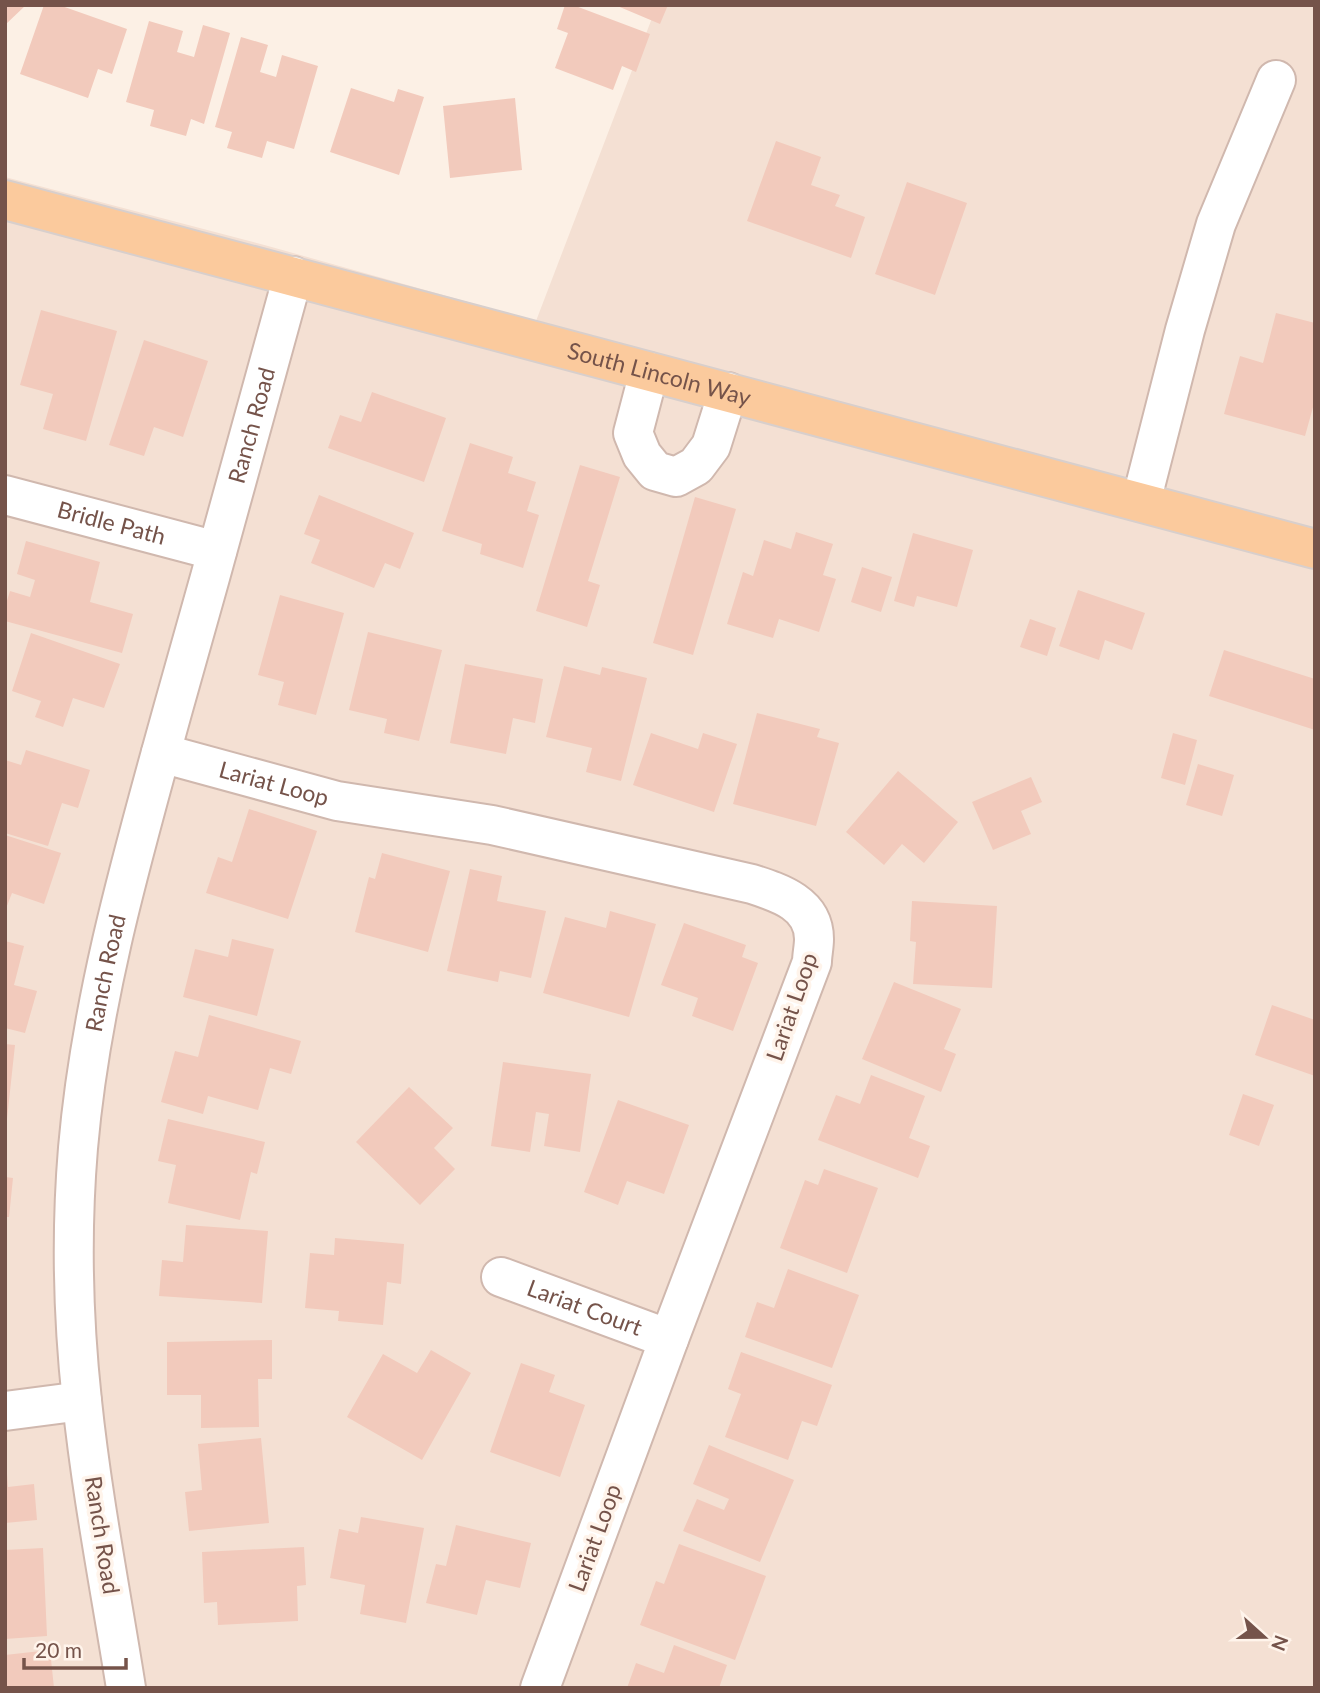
<svg xmlns="http://www.w3.org/2000/svg" width="1320" height="1693" font-family="Lato,sans-serif">
	<style>
		.residential { fill: #f4e0d3 }
		.building { fill: #f2cabc }
		.lines { fill: none; stroke-linecap: round; stroke-linejoin: round }
		.minor-casing { stroke: #d0b8ae; stroke-width: 42 }
		.major-casing { stroke: #d8cfcc; stroke-width: 42 }
		.minor { stroke: #fff; stroke-width: 38 }
		.major { stroke: #fbca9d; stroke-width: 38 }
		.labels { text-anchor: middle; stroke-width: 7; stroke-linejoin: round; paint-order: stroke }
		.street-label { font-size: 23px; fill: #75534a; stroke: #fff4eb }
	</style>
	<rect width="100%" height="100%" fill="#fcf0e5"/>
	<path class="residential" d="M657 5H1315V1688H5V177L268 246 536 321Z"/>
	<path class="building" d="M5 5H26L5 25Z
		M44 5H59L127 29 112 74 98 69 88 98 20 74Z
		M565 5H573L650 34 636 72 622 66 613 90 555 68 568 33 557 29Z
		M615 5H668L660 24Z
		M149 21 183 31 177 52 194 57 203 25 230 33 204 124 191 119 186 136 150 126 154 110 126 102Z
		M241 37 268 45 260 72 276 77 282 55 318 66 294 149 267 141 262 158 227 148 232 132 215 127Z
		M351 88 394 102 398 89 424 97 399 175 330 152Z
		M515 98 522 170 450 178 443 106Z
		M776 141 821 157 811 185 840 195 835 206 865 217 851 258 747 221Z
		M907 182 967 203 935 295 875 274Z
		M41 310 117 331 86 441 43 429 53 394 20 385Z
		M1276 313 1315 323V400L1305 436 1224 414 1240 356 1263 363Z
		M144 340 208 361 183 437 154 427 144 456 109 445Z
		M372 392 446 418 424 482 328 448 340 415 361 422Z
		M470 443 513 457 508 473 536 482 527 511 539 515 523 568 480 554 482 544 442 531Z
		M580 465 620 477 588 581 600 585 587 627 536 611Z
		M319 495 414 533 400 569 385 563 374 588 311 563 320 540 304 534Z
		M695 497 736 509 693 655 653 643Z
		M796 532 833 544 823 575 836 579 819 632 779 619 773 638 727 624 743 572 753 576 764 540 791 549Z
		M913 533 973 550 957 607 917 596 914 607 894 601Z
		M26 541 100 562 90 602 133 614 122 653 5 621V607L10 591 30 597 35 580 17 574Z
		M862 567 892 577 881 612 851 602Z
		M1078 590 1145 613 1132 650 1105 640 1099 660 1059 646Z
		M280 595 344 613 316 715 278 705 284 682 258 675Z
		M1030 619 1056 628 1047 656 1020 647Z
		M368 632 442 650 419 741 384 733 387 719 349 710Z
		M31 633 120 664 104 708 73 698 63 727 35 717 41 701 12 691Z
		M1224 650 1315 679V730L1209 696Z
		M465 664 543 679 535 723 513 718 506 754 450 743Z
		M564 666 600 675 602 667 647 678 621 781 586 772 592 748 546 737Z
		M757 713 820 729 817 737 839 743 816 826 733 804Z
		M651 733 698 749 703 733 737 744 714 812 633 785Z
		M1173 733 1197 740 1185 785 1161 778Z
		M26 750 90 770 78 808 62 803 48 846 5 833V760L21 765Z
		M1198 764 1234 775 1222 816 1186 805Z
		M898 771 958 822 924 863 902 844 884 865 846 832Z
		M1031 777 1042 802 1021 811 1031 834 993 850 972 802Z
		M249 809 317 831 288 919 206 893 218 857 232 862Z
		M5 835 61 853 44 904 12 893 5 911Z
		M382 853 450 871 428 952 355 932 369 877 375 879Z
		M470 869 502 876 497 901 546 911 531 978 500 971 498 982 447 971Z
		M912 901 997 906 992 988 913 984 916 942 910 941Z
		M610 911 656 924 629 1017 543 993 565 917 606 928Z
		M684 923 746 945 742 957 758 963 733 1031 692 1016 698 998 661 985Z
		M232 939 274 949 257 1016 183 997 195 949 228 957Z
		M5 941 24 946 14 985 37 991 25 1033 5 1028Z
		M894 982 961 1009 944 1049 956 1054 941 1092 862 1059Z
		M1272 1005 1315 1020V1076L1255 1055Z
		M209 1015 301 1041 291 1074 270 1068 258 1110 208 1096 203 1114 161 1102 175 1051 198 1057Z
		M5 1044 15 1045 7 1119 5 1118Z
		M503 1062 591 1074 580 1152 544 1146 549 1114 536 1112 530 1152 491 1146Z
		M871 1075 925 1096 909 1138 930 1146 918 1178 818 1140 836 1095 860 1104Z
		M409 1087 453 1128 434 1148 455 1169 420 1205 356 1142Z
		M1243 1094 1274 1105 1259 1146 1229 1135Z
		M618 1100 689 1125 664 1194 627 1181 618 1205 584 1192Z
		M168 1119 265 1142 257 1174 251 1172 240 1220 168 1203 176 1165 158 1161Z
		M824 1169 878 1188 847 1273 780 1248 805 1180 818 1185Z
		M5 1177 13 1178 9 1217H5Z
		M186 1225 268 1231 262 1303 159 1296 162 1260 183 1262Z
		M335 1238 404 1244 401 1284 387 1282 383 1325 338 1321 339 1311 305 1308 310 1253 334 1255Z
		M788 1269 859 1295 832 1368 745 1337 757 1302 774 1308Z
		M272 1340V1379H258L259 1427 201 1428V1395H167V1342Z
		M431 1350 471 1373 422 1460 347 1417 383 1354 417 1373Z
		M741 1352 832 1385 817 1426 802 1421 788 1460 725 1437 741 1394 728 1389Z
		M521 1363 555 1375 549 1392 585 1405 560 1477 490 1452Z
		M261 1438 269 1523 189 1531 185 1492 202 1490 198 1444Z
		M709 1445 794 1480 760 1562 683 1531 697 1499 724 1510 729 1499 693 1484Z
		M5 1474H7L8 1487 34 1484 37 1520 5 1523Z
		M361 1517 424 1528 406 1623 360 1614 365 1585 330 1578 339 1529 358 1533Z
		M456 1525 531 1543 520 1588 486 1580 477 1615 426 1603 436 1564 446 1566Z
		M679 1544 766 1576 735 1660 640 1625 656 1581 664 1584Z
		M304 1547 306 1585 297 1586 298 1621 218 1625 217 1602 204 1603 202 1552Z
		M43 1548 47 1636 5 1639V1550Z
		M674 1645 727 1665 719 1688H627L636 1663 664 1673Z
		M50 1650 54 1688H5V1655Z"/>
	<g class="lines">
		<g class="minor-casing">
			<g id="minor">
				<path d="M649 372 633 433 642 455 655 471 676 477 696 466 711 446 728 392"/>
				<path id="s1" d="M5 495 217 551"/>
				<path d="M1141 502 1185 330 1216 224 1276 80"/>
				<path id="s2" d="M161 753 337 801 492 825 752 884C780 893 814 904 814 939 814 947 812 955 812 962L669 1339 540 1688"/>
				<path id="s3" d="M501 1277 669 1339"/>
				<path d="M5 1411 82 1401"/>
				<path id="s4" d="M126 1688C111 1593 92 1497 82 1401 73 1318 71 1232 78 1148 91 998 133 854 173 709 214 565 253 421 293 276"/>
			</g>
		</g>
		<g class="major-casing">
			<g id="major">
				<path id="s5" d="M5 200 1315 549"/>
			</g>
		</g>
		<use href="#minor" class="minor"/>
		<use href="#major" class="major"/>
	</g>
	<g class="labels">
		<g class="street-label">
			<text dy="8" stroke="none"><textPath href="#s5" startOffset="677">South Lincoln Way</textPath></text>
			<text dy="8" stroke="none"><textPath href="#s4" startOffset="1288">Ranch Road</textPath></text>
			<text dy="8" stroke="none"><textPath href="#s1" startOffset="110">Bridle Path</textPath></text>
			<text dy="8" stroke="none"><textPath href="#s2" startOffset="117">Lariat Loop</textPath></text>
			<text dy="8" stroke="none"><textPath href="#s4" startOffset="721">Ranch Road</textPath></text>
			<text transform="translate(792 1007) rotate(-71)" y="8">Lariat Loop</text>
			<text dy="8" stroke="none"><textPath href="#s3" startOffset="89">Lariat Court</textPath></text>
			<text transform="translate(102 1535) rotate(81)" y="8">Ranch Road</text>
			<text transform="translate(595 1538) rotate(-70)" y="8">Lariat Loop</text>
		</g>
	</g>
	<rect width="1320" height="1693" fill="none" stroke="#75534a" stroke-width="14"/>
	<g transform="translate(1264 1637) rotate(111)" stroke="#fff4eb" stroke-width="5" paint-order="stroke">
	<path d="M0-5L12 26L0 18L-12 26Z" fill="#75534a"/>
	<text y="-10" font-size="19" font-weight="bold" text-anchor="middle" fill="#75534a">N</text>
	</g>
	<path d="M24 1658v10h102v-10" fill="none" stroke="#75534a" stroke-width="3.5"/>
	<text x="35" y="1658" font-size="21" fill="#75534a" stroke="#fff4eb" stroke-width="5" paint-order="stroke">20 m</text>
</svg>
